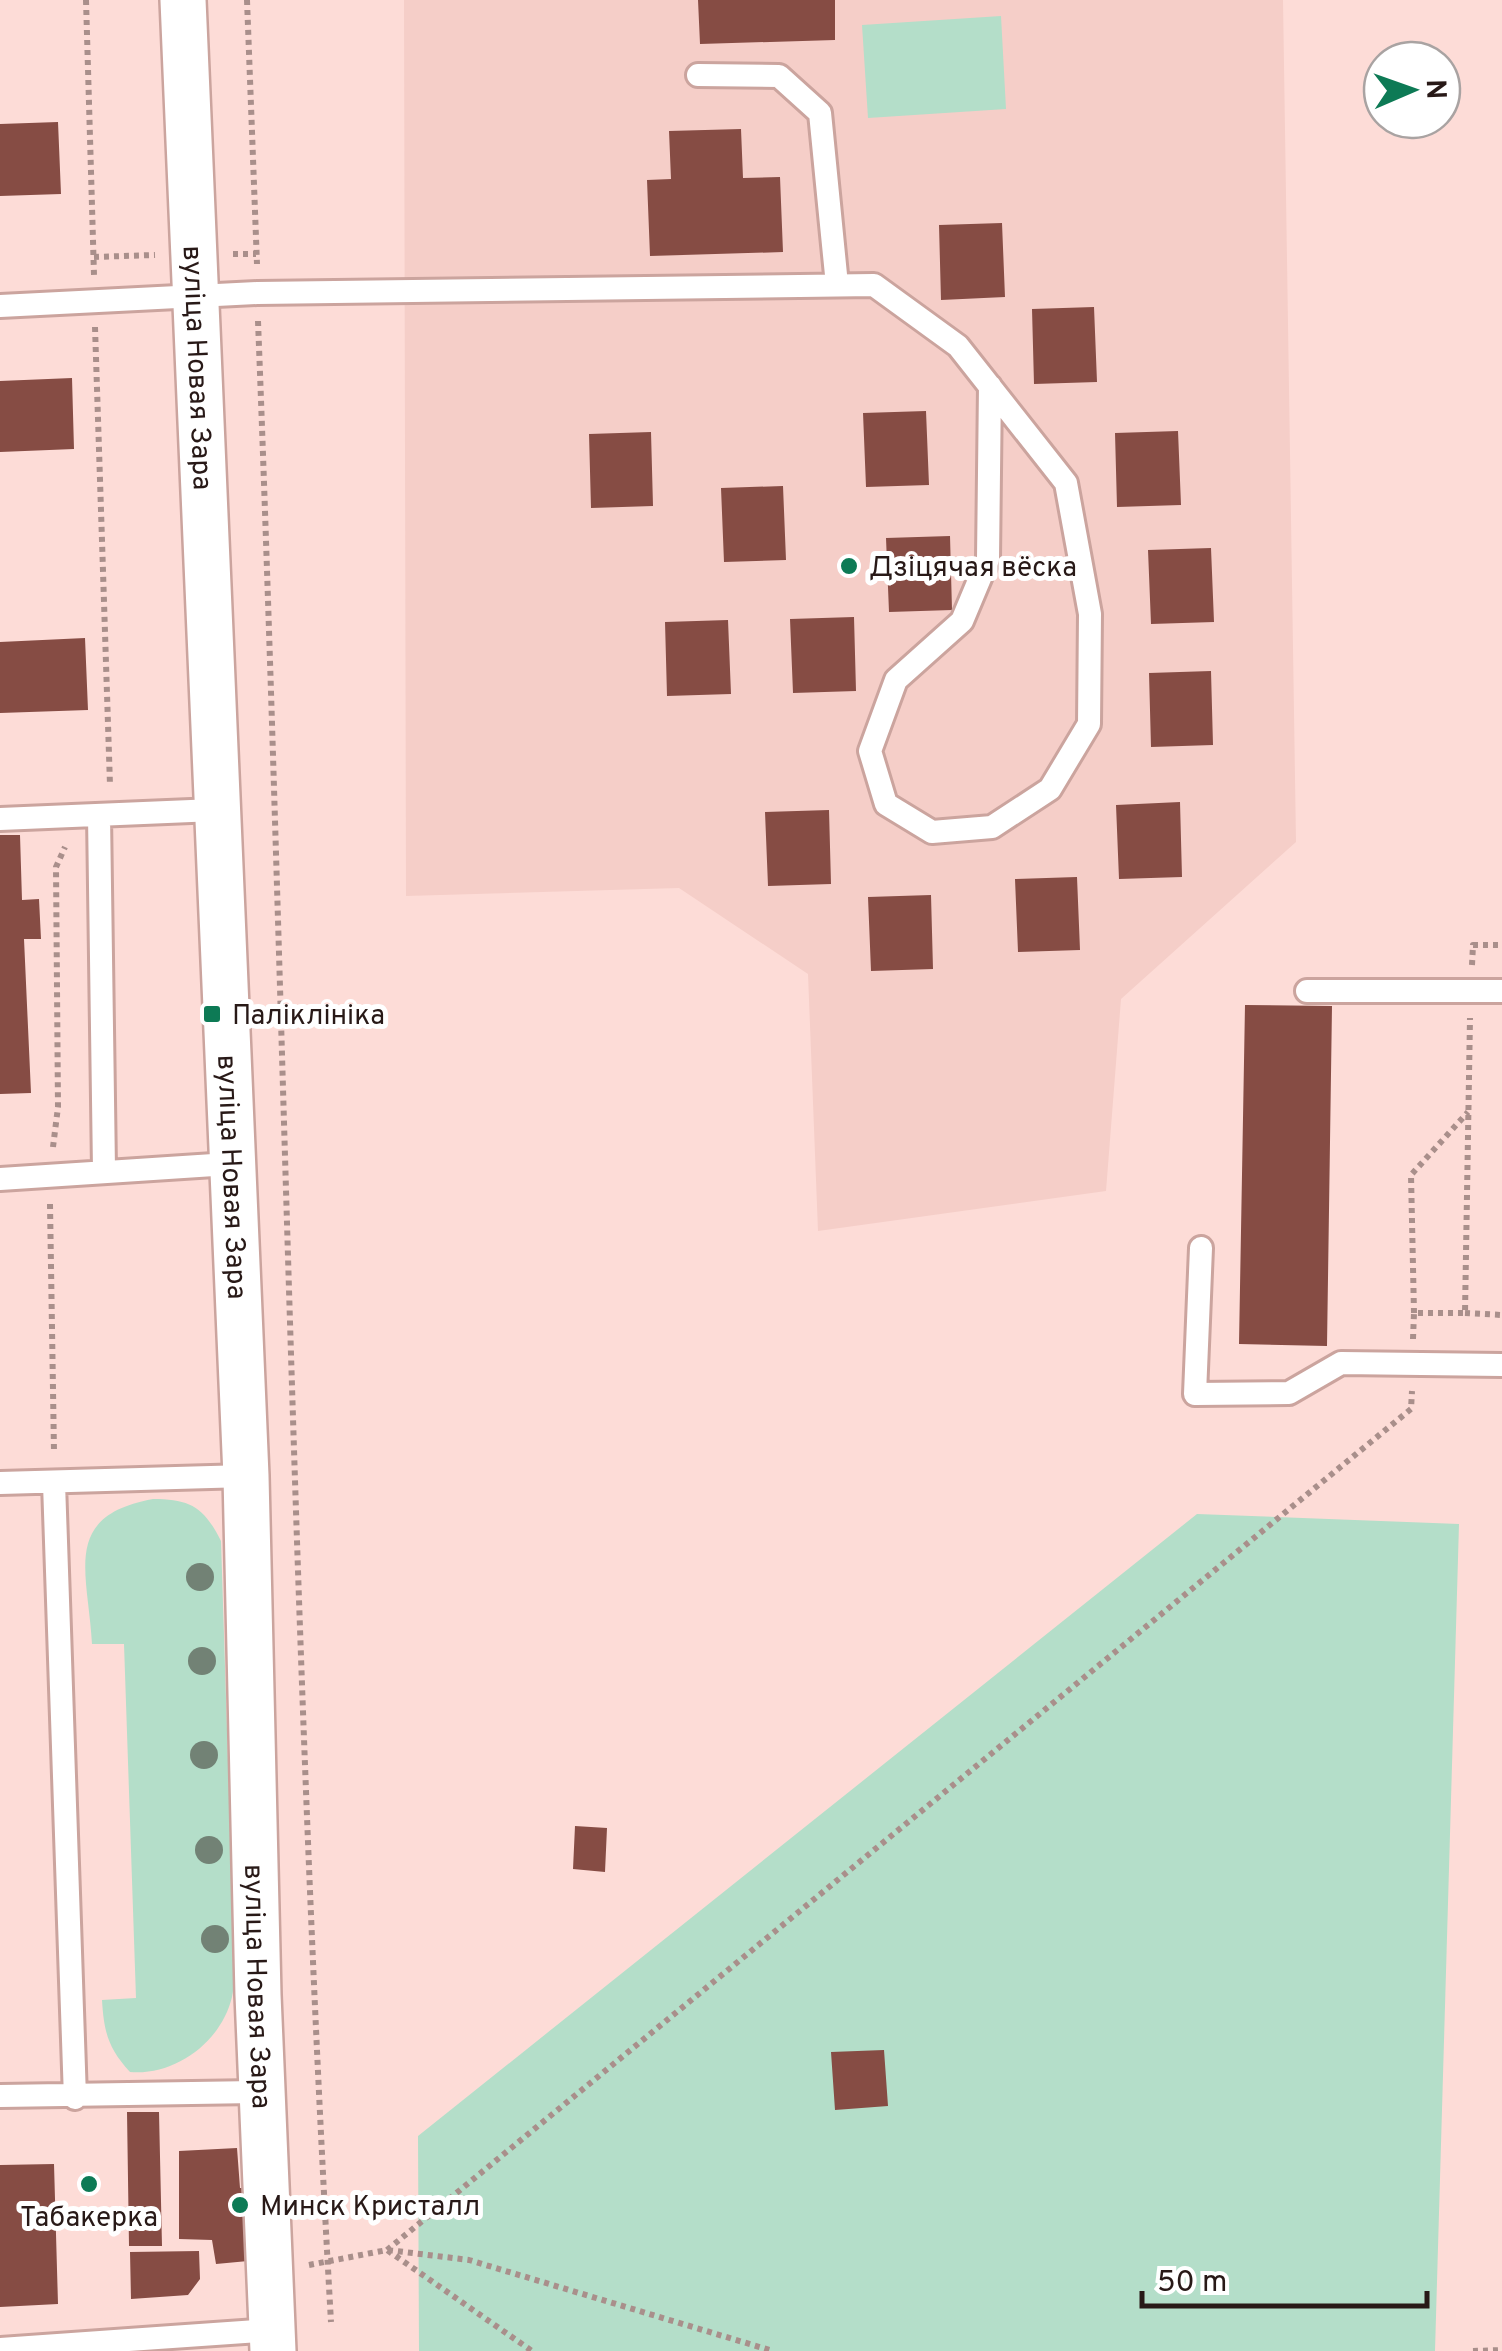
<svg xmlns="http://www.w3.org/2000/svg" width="1502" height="2351" font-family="Overpass,sans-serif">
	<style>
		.built { fill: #f5cec8 }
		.green { fill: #b4dec9 }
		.building { fill: #864c44 }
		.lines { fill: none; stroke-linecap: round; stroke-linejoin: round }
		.service-casing { stroke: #cba49e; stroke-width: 28 }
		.minor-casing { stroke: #cba49e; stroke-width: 50 }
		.path { stroke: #a98f8b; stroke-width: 6; stroke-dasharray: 5 5; stroke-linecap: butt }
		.service { stroke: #fff; stroke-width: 22 }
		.minor { stroke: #fff; stroke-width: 45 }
		.tree { fill: #728275 }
		.poi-dot { fill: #0d7a55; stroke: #fff; stroke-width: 4 }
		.labels { text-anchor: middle; stroke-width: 10; stroke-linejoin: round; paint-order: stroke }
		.street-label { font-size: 28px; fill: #281917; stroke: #fff }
		.poi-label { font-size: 28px; fill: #281917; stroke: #fff; text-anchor: start }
	</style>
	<rect width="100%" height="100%" fill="#fddcd7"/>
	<path class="built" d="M404 0H1283L1296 842 1121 999 1106 1191 818 1231 808 974 679 888 406 896Z"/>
	<path class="green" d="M1001 16 1006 109 868 118 862 25Z
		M153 1499C190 1499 204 1507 221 1541L234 1949C233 1964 235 1983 232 1997 221 2043 174 2076 130 2072 108 2048 104 2032 102 2000L136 1998 124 1644H92C88 1571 61 1516 153 1499Z
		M1197 1514 1459 1524 1435 2351H419L418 2136Z"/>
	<path class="building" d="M698 0H835V40L700 44Z
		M58 122 61 194 0 196V124Z
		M741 129 743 178 780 177 783 252 650 256 647 180 671 179 669 131Z
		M1002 223 1005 297 941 300 939 225Z
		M1094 307 1097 382 1034 384 1032 309Z
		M72 378 74 449 0 452V381Z
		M926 411 929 485 866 487 863 413Z
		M1178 431 1181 505 1117 507 1115 433Z
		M651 432 653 506 591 508 589 434Z
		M783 486 786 560 724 562 721 488Z
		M950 536 952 610 889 612 886 538Z
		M1211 548 1214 622 1151 624 1148 550Z
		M854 617 856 691 793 693 790 619Z
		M728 620 731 694 667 696 665 622Z
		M85 638 88 710 0 713V642Z
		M1211 671 1213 745 1151 747 1149 673Z
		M1180 802 1182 877 1119 879 1116 805Z
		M829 810 831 884 768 886 765 812Z
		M0 835H20L22 900 39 899 41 939H24L31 1093 0 1094Z
		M1077 877 1080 950 1018 952 1015 879Z
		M931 895 933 969 871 971 868 897Z
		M1245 1005 1332 1006 1327 1346 1239 1344Z
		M575 1826 607 1828 605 1872 573 1869Z
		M884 2050 888 2106 835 2110 831 2052Z
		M127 2112H159L162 2246H129Z
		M237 2148 240 2188H256L259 2260 216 2264 212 2240 179 2239V2151Z
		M54 2164 58 2304 0 2307V2165Z
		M199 2251 200 2279 188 2295 131 2299 130 2252Z"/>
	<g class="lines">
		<g class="service-casing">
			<path id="service" d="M698 75 779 76 820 113 837 285
				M0 306 257 293 874 285 958 346 1066 483 1090 614 1089 724 1050 789 992 827 932 832 886 804 870 751 896 680 962 621 988 559 990 386
				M99 815 104 1170
				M0 819 215 810
				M1307 991H1502
				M0 1179 229 1164
				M1201 1248 1195 1394 1289 1393 1341 1363 1502 1365
				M0 1483 246 1476
				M54 1483 75 2098
				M0 2096 262 2092
				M0 2349 272 2330"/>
		</g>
		<g class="minor-casing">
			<g id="minor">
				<path id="s1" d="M183 0 246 1476 258 1995 273 2351"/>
			</g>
		</g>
		<path class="path" d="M86 0 94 275
			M247 0 257 264
			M233 254H256
			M94 257 155 255
			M258 321C284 988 293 1656 331 2322
			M95 327 110 785
			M1472 965 1473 945H1502
			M53 1147 58 1107 56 867 65 847
			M50 1204 54 1452
			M1414 1313 1411 1175 1468 1112
			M1465 1313 1502 1315
			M1413 1339 1414 1313H1465L1470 1018
			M387 2250 1411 1409 1412 1391
			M388 2250 469 2260 773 2351
			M309 2265 387 2250 532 2351
			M1473 2351 1502 2350"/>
		<use href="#service" class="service"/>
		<use href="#minor" class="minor"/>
	</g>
	<g class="tree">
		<circle cx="200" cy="1577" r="14"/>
		<circle cx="202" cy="1661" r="14"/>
		<circle cx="204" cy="1755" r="14"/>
		<circle cx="209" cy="1850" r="14"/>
		<circle cx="215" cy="1939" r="14"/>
	</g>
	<g class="poi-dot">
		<circle cx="849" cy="566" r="10"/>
		<rect x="202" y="1004" width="20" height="20" rx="5"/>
		<circle cx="89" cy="2184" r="10"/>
		<circle cx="240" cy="2205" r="10"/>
	</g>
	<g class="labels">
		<g class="street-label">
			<text dy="10" stroke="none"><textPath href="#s1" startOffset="368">вуліца Новая Зара</textPath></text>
			<text dy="10" stroke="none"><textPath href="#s1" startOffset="1178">вуліца Новая Зара</textPath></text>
			<text dy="10" stroke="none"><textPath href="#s1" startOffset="1988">вуліца Новая Зара</textPath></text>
		</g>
		<g class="poi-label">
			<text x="869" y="576">Дзіцячая вёска</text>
			<text x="232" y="1024">Паліклініка</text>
			<text x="260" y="2215">Минск Кристалл</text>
			<text x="89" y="2226" text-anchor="middle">Табакерка</text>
		</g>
	</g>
	<g transform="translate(1412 90) rotate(88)"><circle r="48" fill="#ffffff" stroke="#a9a3a2" stroke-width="2.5"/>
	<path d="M0-8L18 38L0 25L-18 38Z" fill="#0d7a55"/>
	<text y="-15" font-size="28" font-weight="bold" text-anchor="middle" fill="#281917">N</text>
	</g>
	<path d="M1142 2291v15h285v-15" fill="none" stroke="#281917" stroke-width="5"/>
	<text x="1157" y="2291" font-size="30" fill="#281917" stroke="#ffffff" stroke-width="8" paint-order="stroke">50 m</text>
</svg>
